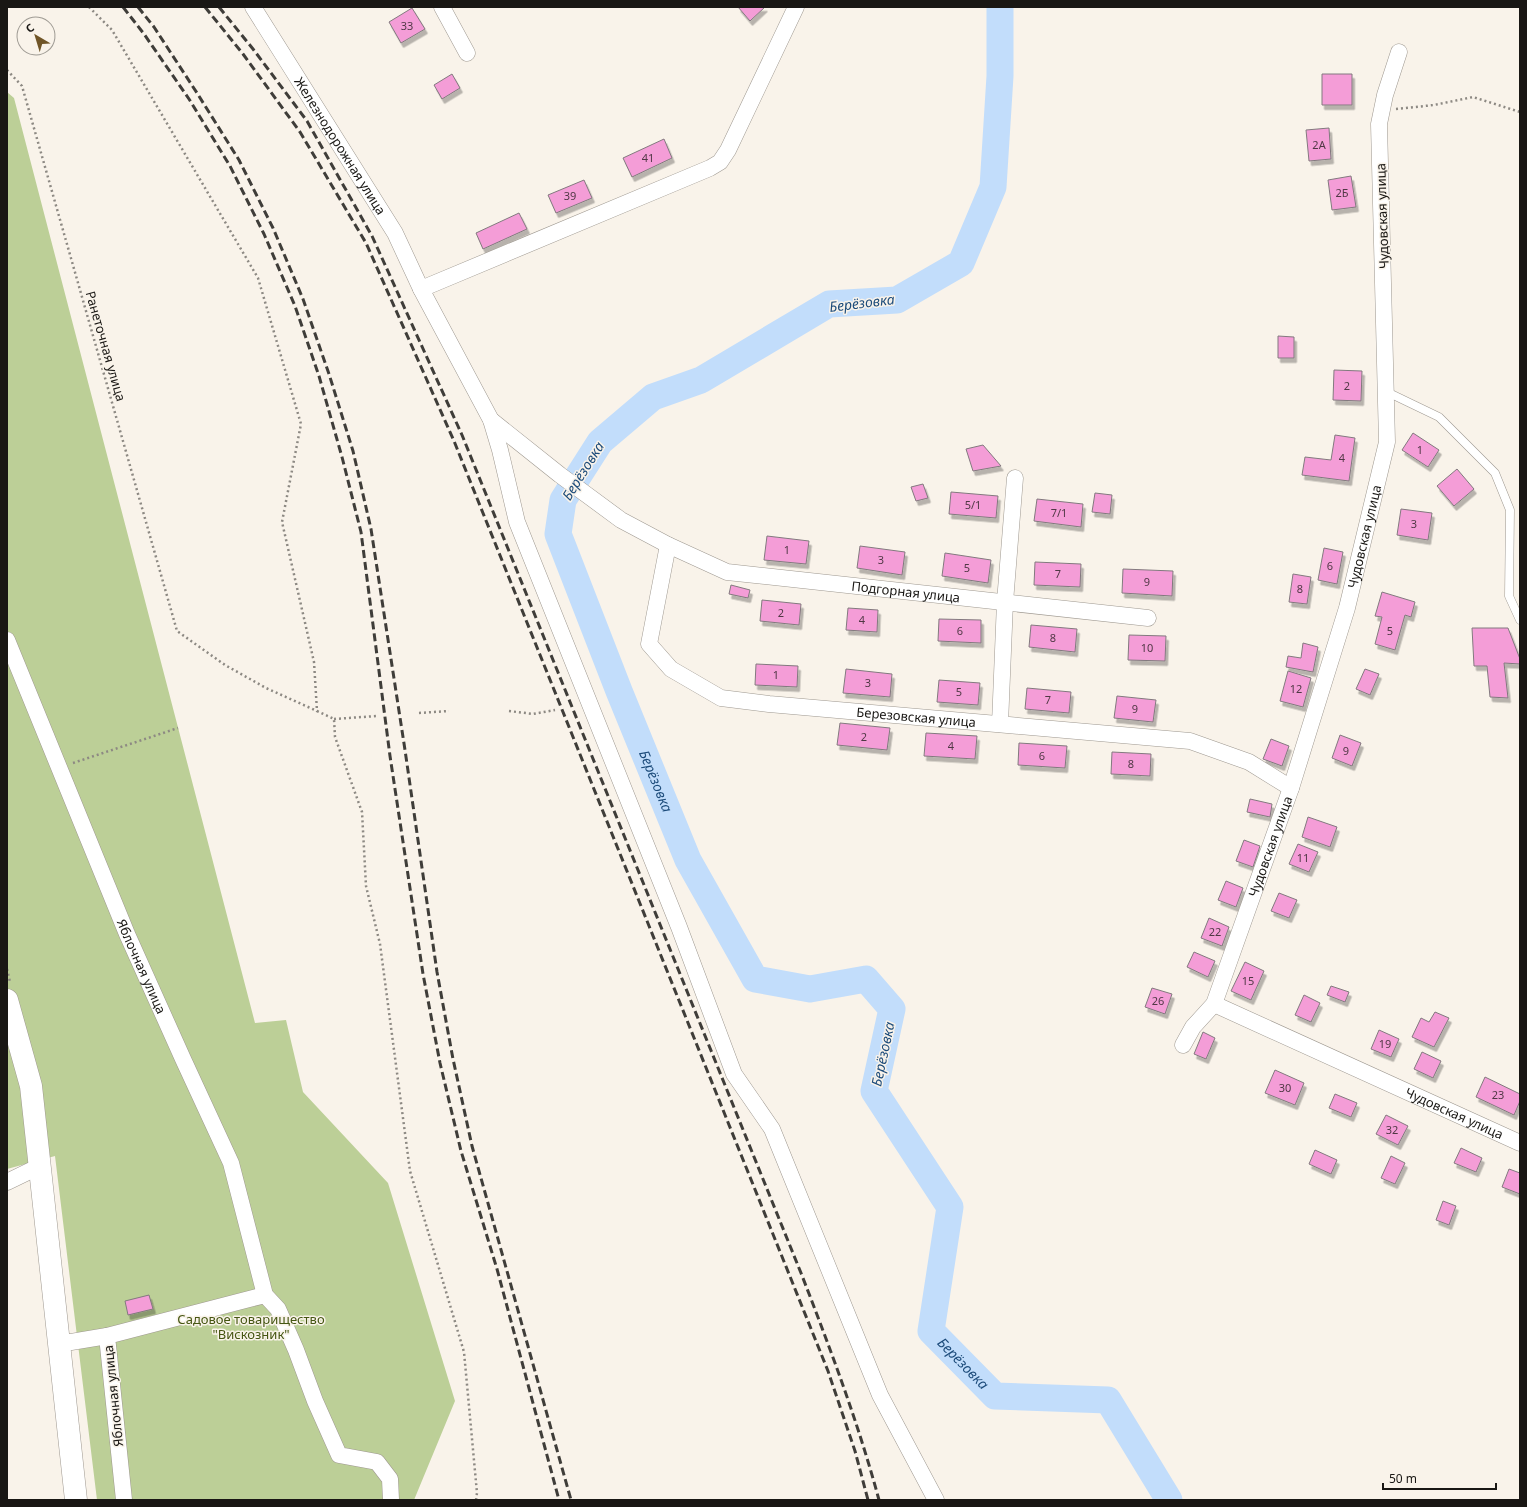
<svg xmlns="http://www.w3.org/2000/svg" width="1527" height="1507" font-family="'Noto Sans',sans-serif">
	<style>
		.green { fill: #bccf97 }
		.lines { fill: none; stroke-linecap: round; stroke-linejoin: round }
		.river { stroke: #c2ddfb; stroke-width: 27 }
		.building { fill: #f49dd7; stroke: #82797e; filter: url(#shadow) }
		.lane-casing { stroke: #9e9890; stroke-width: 9 }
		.street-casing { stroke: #9e9890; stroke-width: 17 }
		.secondary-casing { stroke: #9e9890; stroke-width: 23 }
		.path { stroke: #8d8983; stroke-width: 2.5; stroke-dasharray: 2 3; stroke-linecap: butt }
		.lane { stroke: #fff; stroke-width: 8 }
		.street { stroke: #fff; stroke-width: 16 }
		.secondary { stroke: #fff; stroke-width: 22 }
		.rail { stroke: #3f3d39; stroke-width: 3; stroke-dasharray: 8 4; stroke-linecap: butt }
		.labels { text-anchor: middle; stroke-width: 3; stroke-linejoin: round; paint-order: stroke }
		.number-label { font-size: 11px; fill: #503845 }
		.street-label { font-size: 13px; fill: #191714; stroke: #f9f3ea }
		.park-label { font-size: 13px; fill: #455612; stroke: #f9f3ea }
		.water-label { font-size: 14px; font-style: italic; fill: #1d4c7b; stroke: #f9f3ea }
	</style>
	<defs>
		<filter id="shadow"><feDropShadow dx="2.5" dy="4.5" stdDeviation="0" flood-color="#0004"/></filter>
	</defs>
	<rect width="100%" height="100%" fill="#f9f3ea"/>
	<path class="green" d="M7 92 14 98 255 1023 286 1020 303 1092 388 1183 455 1401 414 1500H97L55 1156 7 1169Z"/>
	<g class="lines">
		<path class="river" id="s1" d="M1000 7V76L993 187 961 263 897 300 829 304 701 380 653 397 600 442 563 500 558 534 619 691 688 860 755 979 810 989 866 979 892 1009 874 1091 950 1207 931 1331 995 1396 1108 1400 1169 1500"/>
	</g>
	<path class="building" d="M738 7H765L750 21Z
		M412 8 425 29 401 43 389 22Z
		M452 74 460 88 442 99 434 85Z
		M1322 74H1352V105H1322Z
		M1329 128 1331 159 1309 161 1306 130Z
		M664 139 672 158 632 177 623 158Z
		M1351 176 1356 207 1332 210 1328 180Z
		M584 180 592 198 556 213 548 195Z
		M519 213 527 229 483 249 476 233Z
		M1278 336 1294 337V358H1278Z
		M1334 370 1362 371 1361 401 1333 400Z
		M1413 433 1439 450 1428 467 1402 450Z
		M1335 435 1355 438 1349 481 1302 475 1305 457 1331 460Z
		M983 445 1001 466 973 471 966 449Z
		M1457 469 1474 489 1454 506 1437 486Z
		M923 484 928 498 916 501 911 487Z
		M951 492 998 496 996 518 949 514Z
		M1095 493 1112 495 1110 514 1092 512Z
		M1037 499 1083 504 1081 527 1034 521Z
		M1401 509 1432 513 1428 540 1397 535Z
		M767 536 809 541 806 564 764 560Z
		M860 546 905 552 902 575 857 568Z
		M1324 548 1343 552 1337 584 1318 580Z
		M945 553 991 560 988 583 942 576Z
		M1035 562 1081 564 1080 587 1034 585Z
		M1123 569 1173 571 1172 596 1122 593Z
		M1293 574 1311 577 1307 604 1289 602Z
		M731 585 750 590 748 598 729 594Z
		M1382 592 1415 602 1411 617 1405 615 1395 650 1375 644 1382 617 1375 616Z
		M762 600 801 604 799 625 760 621Z
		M848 608 878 610 877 632 846 630Z
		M939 619 981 620V643L938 641Z
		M1031 625 1077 629 1075 652 1029 647Z
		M1472 628H1508L1520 659V664L1504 663 1508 698 1490 697 1487 666H1474Z
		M1129 635 1166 636 1165 661 1128 660Z
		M1303 643 1318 647 1313 672 1286 667 1288 656 1301 658Z
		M756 664 798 666 797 687 755 685Z
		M846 669 892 674 890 697 843 693Z
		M1365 669 1379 674 1370 695 1356 689Z
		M1288 671 1311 678 1303 707 1280 701Z
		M939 680 980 683 978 705 937 702Z
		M1027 688 1071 692 1069 713 1025 709Z
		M1117 696 1156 700 1153 722 1114 718Z
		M840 723 890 728 887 750 837 745Z
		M926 733 977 736 975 759 924 756Z
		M1340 735 1361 743 1352 766 1332 758Z
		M1271 739 1289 746 1282 766 1263 759Z
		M1019 743 1067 746 1065 768 1018 765Z
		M1112 752 1151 754 1150 776 1111 774Z
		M1250 799 1272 804 1270 817 1247 812Z
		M1308 817 1337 827 1330 847 1302 837Z
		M1244 840 1260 846 1253 867 1236 861Z
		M1298 844 1318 852 1309 872 1289 864Z
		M1226 881 1243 888 1236 907 1218 900Z
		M1279 893 1297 900 1289 918 1271 911Z
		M1209 918 1229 927 1222 946 1201 938Z
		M1194 952 1215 961 1208 977 1187 967Z
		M1245 962 1264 971 1251 1000 1231 991Z
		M1331 986 1349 992 1345 1002 1327 995Z
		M1152 988 1172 994 1165 1014 1145 1007Z
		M1304 995 1320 1003 1311 1022 1295 1015Z
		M1435 1012 1449 1018 1434 1047 1412 1037 1421 1018 1429 1022Z
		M1379 1030 1399 1039 1391 1057 1371 1049Z
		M1203 1032 1215 1038 1206 1059 1194 1054Z
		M1422 1052 1441 1061 1433 1078 1414 1069Z
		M1275 1070 1304 1083 1295 1105 1265 1093Z
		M1485 1077 1520 1094V1101L1514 1115 1476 1097Z
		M1335 1094 1357 1103 1351 1117 1329 1108Z
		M1386 1115 1408 1126 1398 1145 1376 1134Z
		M1461 1148 1482 1158 1476 1172 1454 1163Z
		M1315 1150 1337 1160 1331 1174 1309 1164Z
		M1391 1156 1405 1163 1395 1184 1381 1178Z
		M1509 1169 1520 1173V1194L1502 1187Z
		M1443 1201 1456 1206 1449 1225 1436 1220Z
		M149 1295 153 1309 128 1315 125 1301Z"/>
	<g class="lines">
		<g class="lane-casing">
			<path id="lane" d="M1387 392 1439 417 1495 473 1510 510 1509 596 1520 620"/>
		</g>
		<g class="street-casing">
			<g id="street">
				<path id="s2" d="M253 7 395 233 421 289 491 420 500 450 517 522 679 927 734 1074 772 1129 880 1395 936 1500"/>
				<path d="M442 7 467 53"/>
				<path d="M421 289 710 168 720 162 728 150 796 7"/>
				<path id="s3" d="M491 420 560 475 621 520 668 545 727 572 1148 618"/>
				<path id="s4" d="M668 545 649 644 671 669 721 698 769 704 1190 741 1249 762 1291 788"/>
				<path id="s5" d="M7 640 127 934 183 1059 231 1163 265 1295 278 1309 296 1350 315 1401 339 1455 377 1462 390 1479 391 1500"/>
				<path d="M1000 724 1005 602 1015 478"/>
				<path id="s6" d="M1214 1004 1520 1143"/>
				<path id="s7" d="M1183 1045 1193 1027 1214 1004 1291 788 1347 608 1387 442 1379 124 1385 95 1399 52"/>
				<path d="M7 1182 40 1166"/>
				<path d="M59 1344 107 1336"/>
				<path d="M124 1500 107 1336 265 1295"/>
			</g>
		</g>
		<g class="secondary-casing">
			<path id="secondary" d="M7 1000 31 1086 76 1500"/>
		</g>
		<path class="path" d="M89 7 112 30 258 278 301 424 282 522 314 662 317 711 334 719 335 737 362 812 366 886 380 944 410 1171 464 1352 477 1493 476 1500
			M7 70 22 86 177 631 225 665 266 688 317 711
			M1396 109 1434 105 1473 97 1520 112
			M509 711 533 714 555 710
			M419 713 449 711
			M334 719 377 716
			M73 763 178 728
			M7 969 10 982"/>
		<use href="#lane" class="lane"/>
		<use href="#street" class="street"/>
		<use href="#secondary" class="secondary"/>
		<path class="rail" d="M123 7 144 34 189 99 230 166 264 234 295 306 319 376 342 457 361 532 390 756 423 974 440 1063 461 1151 497 1269 559 1500
			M138 7 154 27 197 93 239 160 273 228 303 299 329 374 353 451 371 529 405 750 437 972 453 1059 472 1146 571 1500
			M205 7 243 54 300 132 366 243 454 441 828 1371 855 1451 868 1500
			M219 7 253 49 307 121 372 236 462 435 801 1273C830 1348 858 1422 879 1500"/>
	</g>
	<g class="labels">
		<g class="number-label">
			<text x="407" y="30">33</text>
			<text x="1319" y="149">2А</text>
			<text x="648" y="162">41</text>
			<text x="1342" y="197">2Б</text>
			<text x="570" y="200">39</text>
			<text x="1347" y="390">2</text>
			<text x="1420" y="454">1</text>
			<text x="1342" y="462">4</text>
			<text x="973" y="509">5/1</text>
			<text x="1059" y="517">7/1</text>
			<text x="1414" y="528">3</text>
			<text x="787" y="554">1</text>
			<text x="881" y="564">3</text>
			<text x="1330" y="570">6</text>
			<text x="967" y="572">5</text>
			<text x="1058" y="578">7</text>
			<text x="1147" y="586">9</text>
			<text x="1300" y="593">8</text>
			<text x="781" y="617">2</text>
			<text x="862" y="624">4</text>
			<text x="960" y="635">6</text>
			<text x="1390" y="635">5</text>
			<text x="1053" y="642">8</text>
			<text x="1147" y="652">10</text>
			<text x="776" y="679">1</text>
			<text x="868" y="687">3</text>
			<text x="1296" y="693">12</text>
			<text x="959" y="696">5</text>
			<text x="1048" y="704">7</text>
			<text x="1135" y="713">9</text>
			<text x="864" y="741">2</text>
			<text x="951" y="750">4</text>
			<text x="1346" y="755">9</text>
			<text x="1042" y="760">6</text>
			<text x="1131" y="768">8</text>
			<text x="1303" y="862">11</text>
			<text x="1215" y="936">22</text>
			<text x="1248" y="985">15</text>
			<text x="1158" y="1005">26</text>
			<text x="1385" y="1048">19</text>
			<text x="1285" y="1092">30</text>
			<text x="1498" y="1099">23</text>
			<text x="1392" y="1134">32</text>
		</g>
		<g class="street-label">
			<text dy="5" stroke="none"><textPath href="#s2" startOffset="164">Железнодорожная улица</textPath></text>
			<text transform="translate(1382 216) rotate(-92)" y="5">Чудовская улица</text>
			<text transform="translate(106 346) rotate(74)" y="5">Ранеточная улица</text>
			<text dy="5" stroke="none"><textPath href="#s7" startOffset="543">Чудовская улица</textPath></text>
			<text dy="5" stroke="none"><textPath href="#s3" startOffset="462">Подгорная улица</textPath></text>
			<text dy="5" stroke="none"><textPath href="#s4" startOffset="388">Березовская улица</textPath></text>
			<text dy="5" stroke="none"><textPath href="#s7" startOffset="219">Чудовская улица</textPath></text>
			<text dy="5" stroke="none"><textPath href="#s5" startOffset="353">Яблочная улица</textPath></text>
			<text dy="5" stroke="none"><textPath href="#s6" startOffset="264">Чудовская улица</textPath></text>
			<text transform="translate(113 1396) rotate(-96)" y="5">Яблочная улица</text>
		</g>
		<g class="park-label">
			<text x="251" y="1324">Садовое товарищество<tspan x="251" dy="15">"Вискозник"</tspan></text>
		</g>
		<g class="water-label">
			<text transform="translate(862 303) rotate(-7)" y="5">Берёзовка</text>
			<text transform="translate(583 471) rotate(-58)" y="5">Берёзовка</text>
			<text dy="5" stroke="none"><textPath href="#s1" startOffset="1043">Берёзовка</textPath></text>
			<text transform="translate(883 1054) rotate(-78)" y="5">Берёзовка</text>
			<text dy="5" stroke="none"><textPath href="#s1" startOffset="1811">Берёзовка</textPath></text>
		</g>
	</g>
	<rect width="1527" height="1507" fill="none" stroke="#191714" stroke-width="16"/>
	<g transform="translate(36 36) rotate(322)"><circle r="19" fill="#f9f3ea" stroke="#9f9b94"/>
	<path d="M0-3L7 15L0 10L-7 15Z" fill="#705527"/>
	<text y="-6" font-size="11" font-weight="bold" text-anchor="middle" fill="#191714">С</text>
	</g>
	<path d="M1383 1483v6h113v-6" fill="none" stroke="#191714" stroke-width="2"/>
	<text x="1389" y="1483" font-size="12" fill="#191714" stroke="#f9f3ea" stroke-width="3" paint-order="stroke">50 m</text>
</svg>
